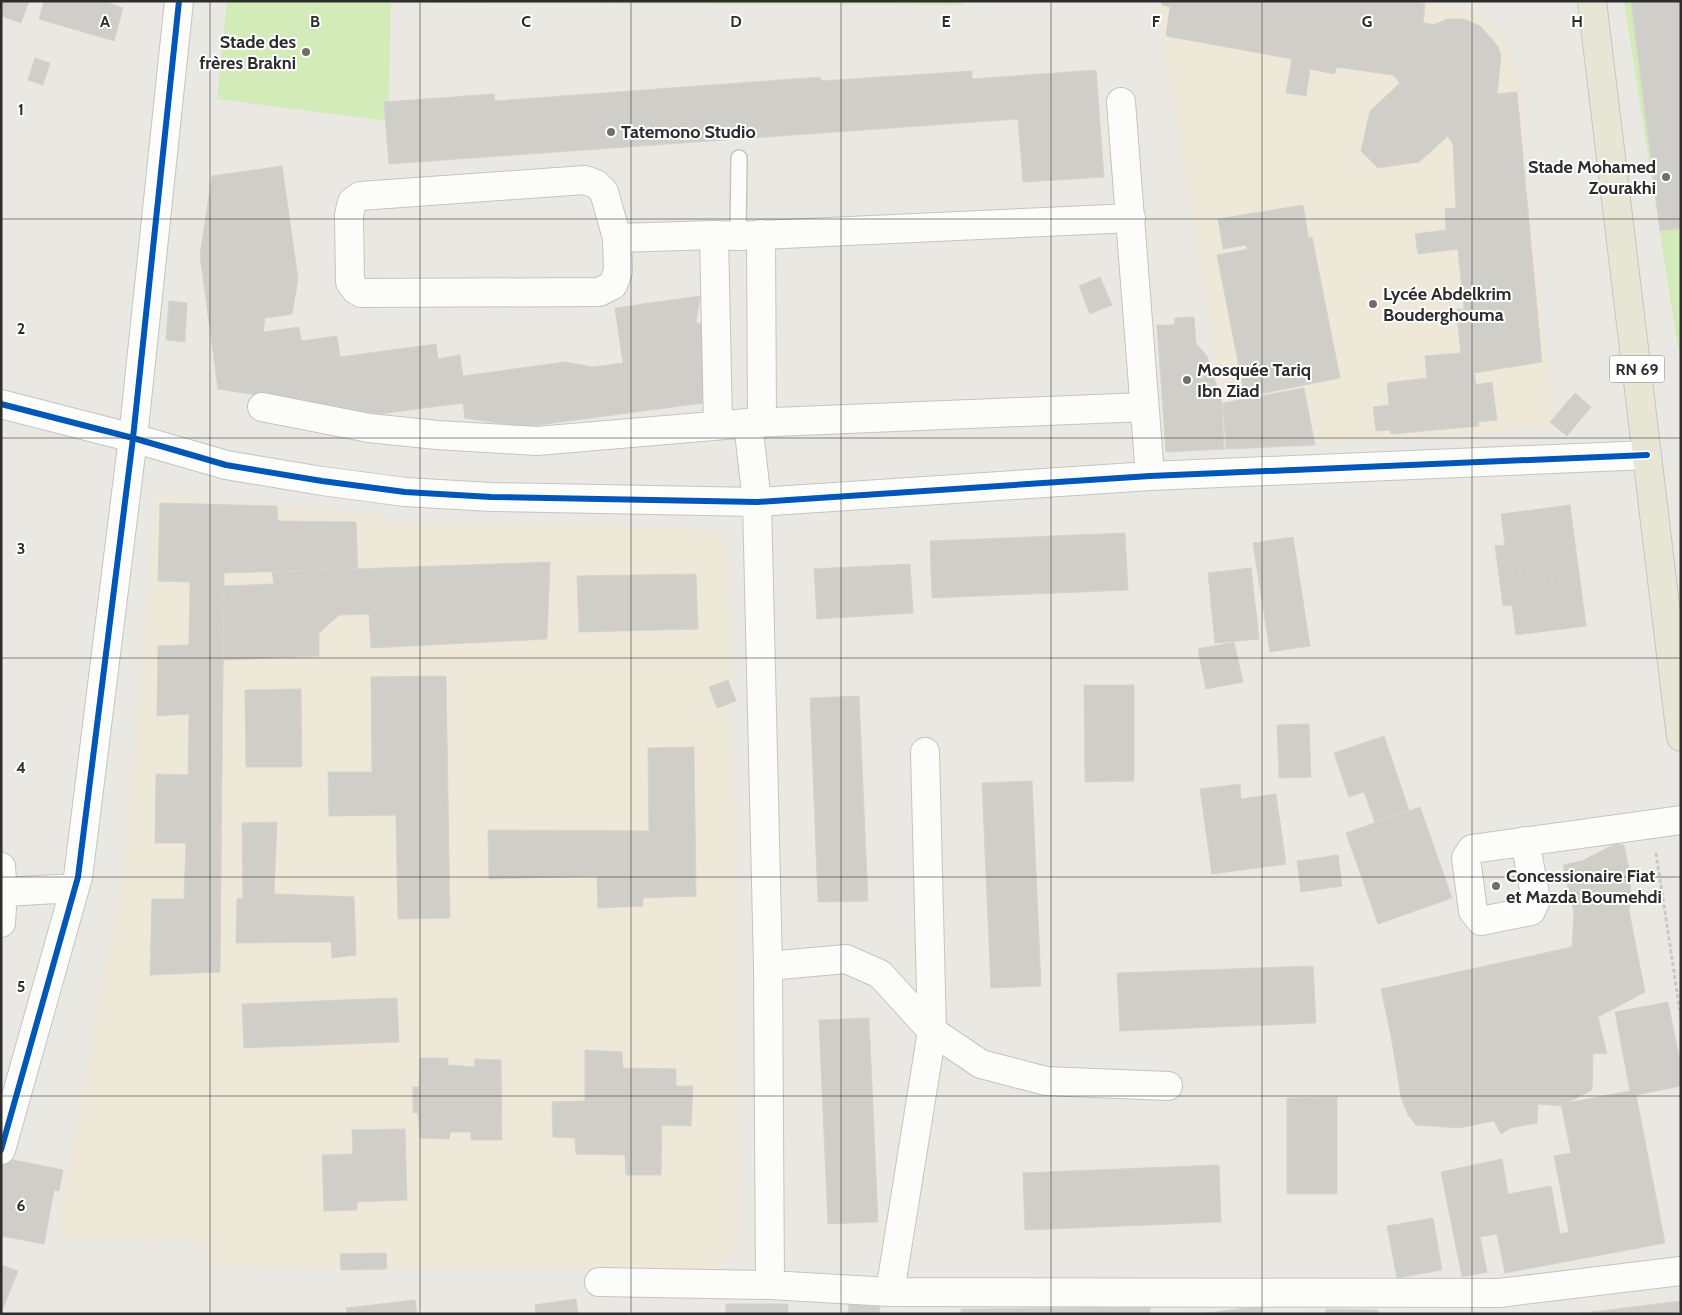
<svg xmlns="http://www.w3.org/2000/svg" width="1682" height="1315" font-family="Cabin,sans-serif">
	<style>
		.education { fill: #ede8d8 }
		.pitch { fill: #d3eab9 }
		.building { fill: #cfcec9; stroke: #d5d3ce }
		.lines { fill: none; stroke-linecap: round; stroke-linejoin: round }
		.service-casing { stroke: #c4c4c3; stroke-width: 18 }
		.minor-casing { stroke: #c4c4c3; stroke-width: 30 }
		.primary-casing { stroke: #c6c5c3; stroke-width: 30 }
		.path { stroke: #c8c8c8; stroke-width: 3; stroke-dasharray: 4 2.5; stroke-linecap: butt }
		.service { stroke: #fcfcfb; stroke-width: 15 }
		.minor { stroke: #fcfcfb; stroke-width: 28 }
		.primary { stroke: #e7e5d4; stroke-width: 28 }
		.cycleway-casing { stroke: #fff; stroke-width: 9 }
		.cycleway { stroke: #0057b8; stroke-width: 6 }
		.grid { fill: none; stroke: #2d2d2d; stroke-width: 1; stroke-opacity: 0.55 }
		.poi-dot { fill: #6f6e6c; stroke: #fff; stroke-width: 2 }
		.labels { text-anchor: middle; stroke-width: 4; stroke-linejoin: round; paint-order: stroke }
		.shield { fill: #fff; stroke: #6c6c6c; stroke-width: 1 }
		.shield-label { font-size: 16px; font-weight: bold; fill: #2d2d2d }
		.poi-label { font-size: 18px; font-weight: bold; fill: #2d2d2d; stroke: #fff; text-anchor: start }
		.grid-label { font-size: 16px; text-anchor: middle; font-weight: bold; fill: #2d2d2d; stroke: #fff; stroke-width: 4; stroke-linejoin: round; paint-order: stroke }
	</style>
	<rect width="100%" height="100%" fill="#eae8e2"/>
	<path class="education" d="M1156 1H1424L1473 13 1497 28 1510 48 1514 59 1520 90 1531 220 1554 426 1318 445 1306 388 1223 402Z
		M157 495 382 514 383 523 698 528 709 530 718 536 725 543 730 571 738 1244 728 1260 716 1269H328L208 1265 209 1243 56 1237 124 862Z"/>
	<path class="pitch" d="M227 1H963V5L391 3 388 121 217 99Z
		M1624 1H1681V353L1679 354Z"/>
	<path class="building" d="M1 1H29L21 23 1 16Z
		M44 1H110L109 3 123 8 114 41 39 19Z
		M1161 1H1413L1425 4 1423 23 1434 25 1447 19H1464L1480 26 1492 39 1498 47 1501 56 1497 94 1517 92 1542 362 1474 373 1476 385 1492 382 1497 420 1478 422 1479 426 1391 434 1390 430 1376 431 1373 407 1389 405 1387 383 1427 378 1425 356 1461 353 1456 309H1464L1458 249 1418 254 1415 234 1446 230 1445 209 1456 208 1453 144 1448 136 1419 162 1378 168 1361 151 1370 111 1400 83 1393 75 1336 67 1335 74 1310 69 1306 96 1286 93 1292 59 1166 36 1170 7 1162 5Z
		M1631 1H1681V228L1660 231Z
		M35 58 50 63 43 85 28 80Z
		M1096 70 1104 177 1023 182 1018 119 389 164 384 102 494 94 495 101 820 77 821 81 972 71V79Z
		M282 166 298 279 292 314 265 318 263 332 299 327 301 341 337 336 340 357 436 344 438 359 460 355 463 376 565 362 593 367 623 363 615 308 700 296 696 323 712 325 713 335 703 403 523 427 465 418 463 403 379 414 218 389 200 255 212 176Z
		M1303 205 1309 242 1248 252 1246 245 1223 249 1218 219Z
		M1312 237 1340 378 1245 397 1217 255Z
		M1100 277 1112 305 1090 314 1079 286Z
		M169 301 187 303 185 342 166 340Z
		M1194 317 1196 343 1207 356 1222 403 1224 449 1166 452 1157 325H1174L1175 318Z
		M1304 388 1315 445 1226 449 1223 403Z
		M1575 393 1591 407 1567 436 1550 422Z
		M160 503 277 506 278 521 356 522 358 569 224 573 220 972 150 975 152 899H184L186 843H155L156 774 188 775 189 714 157 716 158 646 189 645 190 582 158 581Z
		M1570 505 1586 626 1516 635 1512 605 1503 606 1495 546 1505 545 1501 514Z
		M1125 533 1128 590 932 598 930 541Z
		M1293 537 1310 646 1270 652 1253 543Z
		M1548 553 1553 587 1522 590 1518 556Z
		M550 562 547 639 371 648 369 614 339 615 319 633V656L223 660 224 586 274 584 272 572Z
		M910 564 913 613 817 619 814 569Z
		M1251 568 1259 639 1215 643 1208 573Z
		M696 574 698 629 579 632 577 576Z
		M1234 642 1243 682 1206 689 1198 649Z
		M446 676 450 918 398 919 396 815 329 816 328 772H372L371 677Z
		M728 680 736 701 717 708 709 687Z
		M1084 685H1134V781L1085 782Z
		M301 689 302 767H246L245 690Z
		M859 696 868 901 818 902 810 698Z
		M1309 724 1311 777 1279 778 1277 725Z
		M1384 736 1409 810 1375 822 1364 792 1349 797 1334 753Z
		M694 747 696 896 643 898V906L598 908 597 876 489 879 488 830 649 831 648 748Z
		M1032 781 1041 986 991 988 982 783Z
		M1240 784 1241 799 1276 794 1286 864 1212 874 1200 789Z
		M1420 807 1452 898 1378 924 1346 833Z
		M277 822 274 894 354 897 356 955 332 958 331 942 236 943 237 899 243 898 242 823Z
		M1615 844 1624 845 1631 878 1629 911 1645 992 1598 1017 1607 1054 1593 1053 1592 1090 1561 1106 1538 1104 1537 1123 1511 1128 1501 1134 1494 1121 1459 1128 1416 1125 1408 1115 1401 1097 1391 1036 1381 989 1572 947 1574 913 1563 865 1582 861Z
		M1338 855 1342 886 1301 892 1297 861Z
		M1313 966 1316 1023 1120 1031 1117 973Z
		M397 998 399 1042 244 1048 242 1004Z
		M1668 1002 1681 1067V1086L1636 1095 1665 1243 1505 1273 1497 1234 1480 1237 1487 1272 1462 1277 1441 1172 1502 1159 1508 1194 1551 1186 1560 1234 1569 1232 1554 1156 1571 1153 1561 1104 1630 1091 1615 1012Z
		M869 1018 878 1222 828 1224 819 1020Z
		M585 1050 622 1052 623 1068 676 1069V1086H693L691 1126 662 1125 661 1175H626L625 1155 576 1154 575 1138 553 1137 552 1102 585 1101Z
		M420 1058H448V1065L474 1067 475 1059 501 1060 502 1140H471V1132H450L449 1139 420 1138 418 1113 413 1112V1087H419Z
		M1337 1097V1194H1287V1098Z
		M405 1129 407 1200 357 1202V1210L324 1211 322 1155 353 1154 352 1130Z
		M4 1158 63 1170 59 1191 54 1190 44 1244 1 1236V1171Z
		M1219 1165 1221 1222 1025 1230 1023 1173Z
		M1433 1218 1442 1270 1397 1278 1387 1226Z
		M386 1253 387 1269 341 1270 340 1254Z
		M1 1265 18 1271 1 1313Z
		M576 1299 578 1314H536L535 1305Z
		M415 1300 417 1314H347L346 1308Z
		M1681 1301V1314H1575Z
		M726 1304H788V1314H726Z
		M849 1304 880 1307 879 1314H848Z
		M1261 1306 1262 1314H1199Z
		M1150 1307V1314H961V1309Z
		M1326 1309 1378 1310V1314H1326Z"/>
	<g class="lines">
		<g class="service-casing">
			<path id="service" d="M738 236 739 158"/>
		</g>
		<g class="minor-casing">
			<path id="minor" d="M1121 102 1150 476
				M585 180 596 184 604 192 617 238 618 271 613 285 599 292 361 293 356 290 350 282 349 215 352 202 360 196Z
				M761 234 762 423
				M714 235 718 425
				M617 238 714 235 738 236 1131 218
				M1 404 133 438 226 465 322 481 405 492 491 497 757 502 1150 476 1647 455
				M262 407 369 428 437 435 537 441 748 423 1144 407
				M748 423 757 502 768 966 770 1285
				M1525 841 1536 900 1531 911 1481 921 1473 911 1466 858 1472 849 1681 820
				M1 867 3 892
				M1 923 3 892 75 888
				M768 966 846 959 880 974 932 1031 981 1064 1046 1081 1168 1086
				M1 1150 78 877 133 438 179 1
				M599 1282 770 1285 890 1292 1499 1293 1681 1271
				M890 1292 932 1031 925 752"/>
		</g>
		<g class="primary-casing">
			<path id="primary" d="M1592 1 1681 737"/>
		</g>
		<path class="path" d="M1656 853 1681 1018"/>
		<use href="#service" class="service"/>
		<use href="#minor" class="minor"/>
		<use href="#primary" class="primary"/>
		<g class="cycleway-casing">
			<path id="cycleway" d="M1 404 133 438 226 465 322 481 405 492 491 497 757 502 1150 476 1647 455
				M1 1150 78 877 133 438 179 1"/>
		</g>
		<use href="#cycleway" class="cycleway"/>
	</g>
	<path class="grid" d="M210 1V1314M420 1V1314M631 1V1314M841 1V1314M1051 1V1314M1262 1V1314M1472 1V1314M1 219H1681M1 438H1681M1 658H1681M1 877H1681M1 1096H1681"/>
	<g class="poi-dot">
		<circle cx="306" cy="52" r="5"/>
		<circle cx="611" cy="132" r="5"/>
		<circle cx="1666" cy="177" r="5"/>
		<circle cx="1373" cy="304" r="5"/>
		<circle cx="1187" cy="380" r="5"/>
		<circle cx="1496" cy="886" r="5"/>
	</g>
	<g class="labels">
		<rect class="shield" x="1609.5" y="355.5" width="55" height="27" rx="4"/>
		<g class="shield-label">
			<text x="1637" y="375">RN 69</text>
		</g>
		<g class="poi-label">
			<text x="296" y="48" text-anchor="end">Stade des<tspan x="296" dy="21">frères Brakni</tspan></text>
			<text x="621" y="138">Tatemono Studio</text>
			<text x="1656" y="173" text-anchor="end">Stade Mohamed<tspan x="1656" dy="21">Zourakhi</tspan></text>
			<text x="1383" y="300">Lycée Abdelkrim<tspan x="1383" dy="21">Bouderghouma</tspan></text>
			<text x="1197" y="376">Mosquée Tariq<tspan x="1197" dy="21">Ibn Ziad</tspan></text>
			<text x="1506" y="882">Concessionaire Fiat<tspan x="1506" dy="21">et Mazda Boumehdi</tspan></text>
		</g>
	</g>
	<g class="grid-label">
		<text x="105" y="27">A</text>
		<text x="315" y="27">B</text>
		<text x="526" y="27">C</text>
		<text x="736" y="27">D</text>
		<text x="946" y="27">E</text>
		<text x="1156" y="27">F</text>
		<text x="1367" y="27">G</text>
		<text x="1577" y="27">H</text>
		<text x="21" y="115">1</text>
		<text x="21" y="334">2</text>
		<text x="21" y="554">3</text>
		<text x="21" y="773">4</text>
		<text x="21" y="992">5</text>
		<text x="21" y="1211">6</text>
	</g>
	<rect width="1682" height="1315" fill="none" stroke="#2d2d2d" stroke-width="5"/>
</svg>
